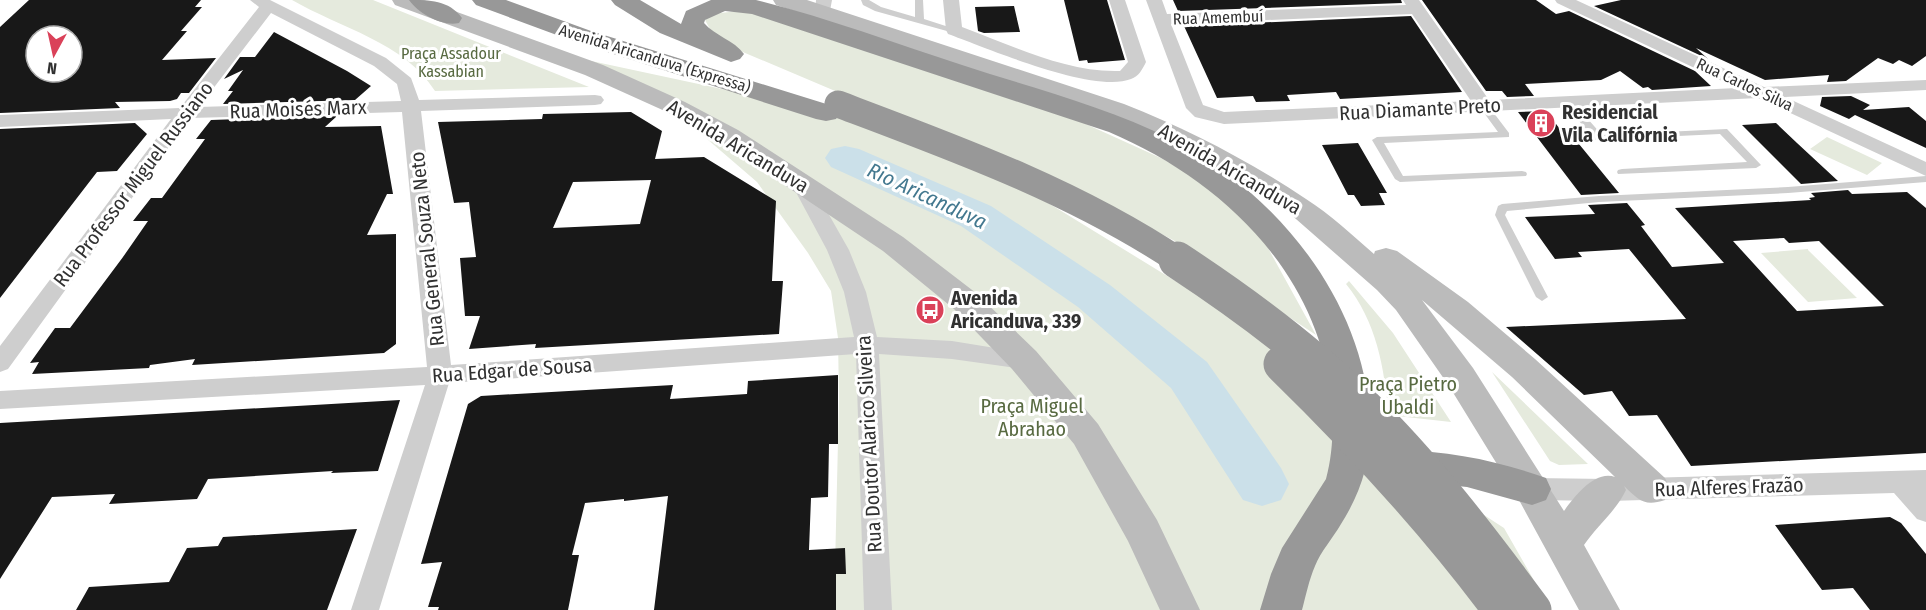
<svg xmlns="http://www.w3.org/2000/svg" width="1926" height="610" font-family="'Fira Sans Condensed',sans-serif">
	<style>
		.green { fill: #e5eadd }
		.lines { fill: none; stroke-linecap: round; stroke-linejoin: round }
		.river { fill: #cbe0e9; fill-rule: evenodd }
		.building { fill: #181818; fill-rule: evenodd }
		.lane { fill: #cecece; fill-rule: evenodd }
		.street { fill: #cecece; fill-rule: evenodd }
		.secondary { fill: #bbb; fill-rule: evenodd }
		.highway { fill: #989898; fill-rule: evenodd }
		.highway-bridge-far1 { stroke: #989898; stroke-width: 27 }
		.highway-bridge { stroke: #989898; stroke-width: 37 }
		.labels { text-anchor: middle; stroke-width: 6; stroke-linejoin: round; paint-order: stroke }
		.far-street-label { font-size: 16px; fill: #313131; stroke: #fff }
		.far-park-label { font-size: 16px; fill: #586a41; stroke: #fff }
		.street-label { font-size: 20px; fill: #313131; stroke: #fff }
		.poi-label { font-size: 20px; font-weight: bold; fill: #313131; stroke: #fff; text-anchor: start }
		.park-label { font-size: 20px; fill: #586a41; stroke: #fff }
		.water-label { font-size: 21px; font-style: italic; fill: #43788f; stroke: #fff }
	</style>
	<rect width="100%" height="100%" fill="#fff"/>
	<path class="green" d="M292 0H373L589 87 435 91C404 42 340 28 292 0Z
		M737 11 755 13 1077 120 1163 159 1247 210 1316 335 1173 240 1116 210 731 47 711 31 705 20 713 14Z
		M526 47 853 117 1014 182 1283 347 1464 502 1504 528 1551 610H834L839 399 838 338 831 291 808 253 757 182 678 114Z
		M1827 137 1882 163 1867 175 1810 149Z
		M1808 249V250L1857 298 1808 302 1761 253Z
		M1349 281 1393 333 1451 422 1388 415C1385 368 1376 321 1346 284Z
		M1492 372 1588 464 1559 465 1550 461Z"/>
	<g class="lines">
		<path class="river" d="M845 146 859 149 991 206 1110 285 1207 362 1281 468 1289 484 1281 500 1262 506 1243 500 1171 388 1078 307 961 226 831 167 825 158 831 149Z"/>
	</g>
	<path class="building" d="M29 0H201L195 7H202L181 31H187L162 60 216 58 189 93H181L177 99 170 101 115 102 120 108 0 113V27ZM36 36H72V72H36Z
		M1064 0H1107L1125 60 1088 63 1087 60 1079 61Z
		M1173 0H1401L1402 3 1178 11Z
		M1422 0H1536L1556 14 1569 11 1695 71 1711 86 1652 90 1648 87 1643 88 1620 71 1601 80 1525 84 1534 96 1507 97 1502 91H1486Z
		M1621 0H1926V56L1912 66 1899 60 1893 64 1878 58 1846 81 1827 82 1829 75 1765 80 1696 48 1708 59 1594 6Z
		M1014 6 1020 32 984 33 978 31 975 7Z
		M1411 16 1462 92 1340 99 1336 92 1287 95 1290 101 1256 102 1253 96 1217 98 1184 26Z
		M274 32 347 71 371 86 355 100 223 104 233 91H228L243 70 224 79 240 57H255Z
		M1851 96 1870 105 1863 110 1909 107 1926 121V148L1855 115 1849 119 1820 106 1822 97Z
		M1546 111 1563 133H1570L1619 193 1581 195 1518 112Z
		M631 112 662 131 655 159 704 157 776 201 772 281H783L779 334 535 348 536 344 469 349 480 316H465L460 258 476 257 469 202 454 203 438 122 542 119 543 114ZM651 180 640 224 553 228 573 182Z
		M337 116 325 127 381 126 393 194H387L367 235 396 234V344L384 353 192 365 195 359 150 365 149 368 32 374 39 362 30 363 55 328H70L123 257 148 221H133L151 198H162L205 139H196L211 120Z
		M135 123 147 134 117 171 97 172 0 298V129Z
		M1776 123 1797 143 1838 181 1801 184 1742 125Z
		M1358 143 1387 193H1379L1385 205 1361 206 1354 195H1348L1322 145Z
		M1848 190 1852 194 1907 192 1926 208V453L1691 466 1657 415 1629 416 1612 391 1584 395 1506 327 1686 319 1629 249 1578 252 1582 257 1555 259 1525 217 1595 214 1588 205 1627 203 1645 225 1641 226 1672 267 1724 263 1675 208 1811 200 1809 198 1815 197 1811 193ZM1784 238 1789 243 1819 241 1884 306 1797 311 1733 241Z
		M838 375V444H829L828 497 811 498 809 550 845 548 846 574H836V610H654L668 496 624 501V499L585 503 572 555H579L568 610H438L439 607H428L442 562 421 564 468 404 481 396 673 385 670 399 747 394 748 381Z
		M400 400 378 471 331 473 333 471 208 479 197 499 109 504 115 494 52 497 0 579V423Z
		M1890 517 1901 523 1926 554V610H1870L1853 588 1822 590 1775 525Z
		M357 529 327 610H76L89 587 169 582 187 548 218 546 223 537Z"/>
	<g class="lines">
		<path class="lane" d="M861 0H869L881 7 915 17V0H923L924 19 958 30 954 33 875 11 863 5Z
			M1568 99 1571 100 1602 135 1727 129 1761 165 1756 168 1618 174 1617 172 1618 170 1622 169 1747 162 1720 134 1595 140 1563 102Z
			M1484 103 1487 104 1509 133V137L1384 143 1403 176 1522 171 1526 172 1527 174 1526 176 1400 182 1395 179 1372 140 1377 137 1498 132 1479 106Z
			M1926 176V182L1788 193 1599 202 1507 211 1505 215 1509 223 1548 297 1542 301 1536 297 1495 215 1498 206 1502 204 1599 196 1788 187Z"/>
		<path class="street" d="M250 0H270L386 58 411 78 419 100 595 95 601 96 604 100 601 104 595 105 421 111 451 365 854 337 844 292 827 250 791 183 794 179 801 177 808 179 811 183 849 250 866 292 877 337 952 341 1032 354 1036 360 1032 366 1024 369 952 359 879 354 892 610H864L856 354 449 383 379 610H351L425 385 0 409V391L427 367 402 112 190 118 8 369 0 372V346L171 119 0 127V115L180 108 259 7ZM271 13 374 66 397 84 401 101 199 107Z
			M816 0H832L829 16H817L815 13Z
			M943 0H959L962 27C1011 45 1066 73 1120 71L1128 62 1109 0H1125L1146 62C1142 70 1139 76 1131 79 1093 94 987 48 948 34L946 30Z
			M1146 0H1162L1167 14 1406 5 1403 0H1419L1489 100 1737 88 1557 3 1555 0H1576L1764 87 1926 80V90L1785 97 1926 162V176L1758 98 1224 124 1195 117 1186 108ZM1412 14 1471 101 1224 112 1203 105 1171 24Z
			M1926 470V522L1917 519 1894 493 1608 501 1532 500 1523 497 1519 489 1523 481 1532 478 1608 479Z"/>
		<path class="secondary" d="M392 0H424L603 65 685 102 738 130 903 237 976 293 1036 351 1098 424 1157 520 1200 610H1160L1128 541 1074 444 1012 369 954 309 883 251 720 142 667 112 585 75 395 5Z
			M773 0H807L1124 104C1188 129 1249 161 1306 199 1330 214 1352 235 1374 254L1375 251 1386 248 1397 251 1468 302 1535 359 1665 478 1670 489 1665 500C1644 507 1639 500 1624 486L1626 490C1616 511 1597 526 1584 545L1620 610H1579L1519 500 1449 386 1396 310 1377 290 1288 212 1200 159 1151 133 1106 114 776 5ZM1422 300 1512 377 1615 477C1595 470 1575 496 1564 511L1473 368Z"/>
		<path class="highway" d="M409 0C429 0 449 0 462 18L459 23C443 27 419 14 409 0Z
			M472 0H506L591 31 836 107 840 113 836 119 826 121 816 119 573 41 476 5Z
			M611 0H640L681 24 686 11 711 0H756C825 17 894 43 962 65 1032 88 1105 106 1171 139 1275 191 1364 300 1370 419 1372 457 1362 491 1341 524 1333 538 1321 551 1315 566 1309 580 1306 595 1302 610H1260L1271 574 1282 548 1326 479C1333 453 1334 424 1331 398 1319 272 1220 179 1109 132L752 14 725 11 705 20 704 23C715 36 734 40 744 54L740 59 731 62 660 33 615 5Z
			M1399 450C1450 451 1498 461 1546 478L1551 489 1546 500 1532 505 1467 487 1399 480 1386 476 1380 465 1386 454Z"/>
		<path class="highway-bridge-far1" d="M838 104C955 148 1074 191 1179 261"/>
		<path class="highway-bridge" d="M1177 260C1241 302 1305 349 1360 403 1424 465 1480 538 1533 610
			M1282 364C1361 441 1435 521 1501 610"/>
	</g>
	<defs>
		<g id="building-disc" transform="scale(1.5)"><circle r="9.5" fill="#da4159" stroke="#fff"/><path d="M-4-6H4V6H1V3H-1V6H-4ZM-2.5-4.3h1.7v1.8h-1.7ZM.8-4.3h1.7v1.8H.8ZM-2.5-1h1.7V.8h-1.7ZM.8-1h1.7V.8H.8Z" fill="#fff"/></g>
		<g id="bus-disc" transform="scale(1.5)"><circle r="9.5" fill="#da4159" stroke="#fff"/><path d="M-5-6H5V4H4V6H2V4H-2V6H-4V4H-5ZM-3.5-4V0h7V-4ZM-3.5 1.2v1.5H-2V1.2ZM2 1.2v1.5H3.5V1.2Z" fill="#fff"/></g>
	</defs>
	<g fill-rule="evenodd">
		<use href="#building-disc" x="1541" y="123"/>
		<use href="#bus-disc" x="930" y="310"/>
	</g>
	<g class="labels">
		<g class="far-street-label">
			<text transform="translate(1218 17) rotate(-2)" y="6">Rua Amembuí</text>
			<text transform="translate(655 58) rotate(17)" y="6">Avenida Aricanduva (Expressa)</text>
			<text transform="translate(1745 84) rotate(25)" y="6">Rua Carlos Silva</text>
		</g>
		<g class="far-park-label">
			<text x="451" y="59">Praça Assadour<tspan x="451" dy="18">Kassabian</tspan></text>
		</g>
		<g class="street-label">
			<text transform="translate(298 109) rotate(-2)" y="7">Rua Moisés Marx</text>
			<text transform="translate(1420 109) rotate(-3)" y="7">Rua Diamante Preto</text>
			<text transform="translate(738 146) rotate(31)" y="7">Avenida Aricanduva</text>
			<text transform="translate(1230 169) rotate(30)" y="7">Avenida Aricanduva</text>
			<text transform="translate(133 184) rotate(-53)" y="7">Rua Professor Miguel Russiano</text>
			<text transform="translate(427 249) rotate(-96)" y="7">Rua General Souza Neto</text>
			<text transform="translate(512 370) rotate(-4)" y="7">Rua Edgar de Sousa</text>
			<text transform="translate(869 444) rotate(-93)" y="7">Rua Doutor Alarico Silveira</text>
			<text transform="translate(1729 487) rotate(-2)" y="7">Rua Alferes Frazão</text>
		</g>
		<g class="poi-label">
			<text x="1562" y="119">Residencial<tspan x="1562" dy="23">Vila Califórnia</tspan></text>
			<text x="951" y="305">Avenida<tspan x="951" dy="23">Aricanduva, 339</tspan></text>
		</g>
		<g class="park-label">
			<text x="1408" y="391">Praça Pietro<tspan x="1408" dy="23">Ubaldi</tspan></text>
			<text x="1032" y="413">Praça Miguel<tspan x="1032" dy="23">Abrahao</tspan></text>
		</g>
		<g class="water-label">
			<text transform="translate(927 196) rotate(25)" y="7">Rio Aricanduva</text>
		</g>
	</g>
	<g transform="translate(54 54) rotate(188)"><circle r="28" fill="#ffffff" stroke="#adadad" stroke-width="1.5"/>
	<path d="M0-4.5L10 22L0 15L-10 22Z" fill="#da4159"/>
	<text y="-9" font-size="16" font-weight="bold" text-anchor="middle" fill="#313131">N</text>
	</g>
</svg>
